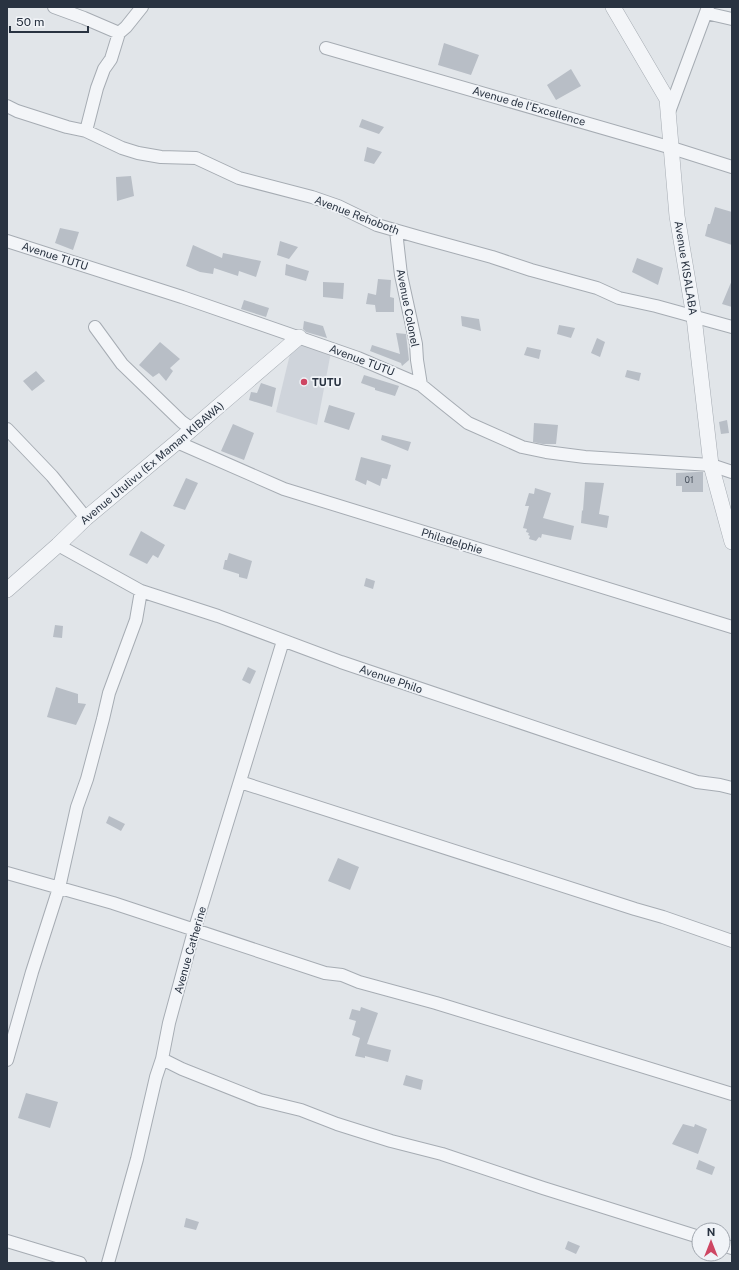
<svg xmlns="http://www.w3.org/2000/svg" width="739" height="1270" font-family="'Public Sans',sans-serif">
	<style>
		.built { fill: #cfd4db }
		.building { fill: #b8bec6 }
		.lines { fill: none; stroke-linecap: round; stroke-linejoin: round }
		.minor-casing { stroke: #a6acb3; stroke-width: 14 }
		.tertiary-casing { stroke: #a6acb3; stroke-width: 16 }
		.minor { stroke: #f3f5f8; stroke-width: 12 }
		.tertiary { stroke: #f3f5f8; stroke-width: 15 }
		.poi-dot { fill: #ce4663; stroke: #f0f3f7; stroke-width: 1.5 }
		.labels { text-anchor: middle; stroke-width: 3.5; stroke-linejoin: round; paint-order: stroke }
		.number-label { font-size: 9px; fill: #4d5662 }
		.street-label { font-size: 11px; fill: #293341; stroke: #f0f3f7 }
		.poi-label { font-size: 11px; font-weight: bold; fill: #293341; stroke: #f0f3f7; text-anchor: start }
	</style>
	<rect width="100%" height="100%" fill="#e1e5e9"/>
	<path class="built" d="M297 342 331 352 317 425 276 412 291 350Z"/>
	<path class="building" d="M444 43 479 55 471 75 438 65Z
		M571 69 581 86 556 100 547 85Z
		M362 119 384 127 379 134 359 127Z
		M367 147 382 152 374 164 364 161Z
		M131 176 134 196 117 201 116 177Z
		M715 207 732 212V245L705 236 708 224H710Z
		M60 228 79 232 73 250 55 243Z
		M280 241 298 247 289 259 277 255Z
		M193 245 222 258 223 253 261 261 256 277 239 271 238 276 214 268 213 274 200 272 186 266Z
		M637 258 663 268 658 285 632 272Z
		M286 264 309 271 306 281 285 275Z
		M378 279 391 280 390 297 394 298V312H376L375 305 366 304 368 293 376 295Z
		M732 280V307L722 304Z
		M323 282 344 283 343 299 323 297Z
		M244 300 269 308 266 317 241 309Z
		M461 316 479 319 481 331 462 326Z
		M304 321 323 326 327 338 306 332 303 329Z
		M559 325 575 328 571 338 557 334Z
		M396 333 406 334 409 360 402 366 401 363 370 351 372 345 400 354Z
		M597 338 605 342 600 357 591 353Z
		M160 342 180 359 170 368 173 371 166 381 159 373 153 377 139 365Z
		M527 347 541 350 539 359 524 355Z
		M627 370 641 373 639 381 625 377Z
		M36 371 45 381 32 391 23 381Z
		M364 375 399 386 395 396 375 390V388L361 383Z
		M261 383 276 388 272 407 249 400 251 392 257 393Z
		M329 405 355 413 349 430 324 422Z
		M727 420 729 433 721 434 719 422Z
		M534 423 558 425 556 444H543L533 442Z
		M233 424 254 433 244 460 221 451Z
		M382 435 411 442 408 451 381 440Z
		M361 457 391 465 387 479 382 478 380 486 367 480 366 485 355 480Z
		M697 472H703V492H682V486H676V473Z
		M186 478 198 483 185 510 173 506Z
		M585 482 604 483 599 514 609 516 607 528 581 523 582 510 583 511Z
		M535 488 551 493 543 518 574 526 571 540 542 534 541 538 539 537 536 541 529 539 530 536 528 535 529 533 526 532 527 529 523 528 529 506H525L529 493 534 494Z
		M141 531 165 545 158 558 153 555 147 564 129 555Z
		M229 553 252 561 247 579 239 577V574L223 569 225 560H227Z
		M366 578 375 581 373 589 364 586Z
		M55 625 63 626 62 638 53 637Z
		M248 667 256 671 250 684 242 680Z
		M56 687 78 694V703L86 704 76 725 47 717Z
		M109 816 125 824 121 831 106 823Z
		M338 858 359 867 350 890 328 881Z
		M361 1007 378 1013 367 1044 391 1050 388 1062 365 1056V1058L355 1056 360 1038 352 1035 356 1021 349 1019 352 1009 360 1011Z
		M406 1075 423 1080 421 1090 403 1085Z
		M26 1093 58 1102 50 1128 18 1118Z
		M683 1124 694 1127 695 1124 707 1129 698 1154 672 1144Z
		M699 1160 715 1167 712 1175 696 1169Z
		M186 1218 199 1222 196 1230 184 1227Z
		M568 1241 580 1246 576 1254 565 1249Z"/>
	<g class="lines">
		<g class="minor-casing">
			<path id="minor" d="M54 7 84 18 119 33
				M706 13 732 19
				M326 48 672 148 732 167
				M7 106 17 111 67 127 86 131 122 148 138 153 161 157 196 158 239 178 312 197 338 206 377 225 419 237 492 257 531 270 597 288 619 298 656 306 732 327
				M669 112 708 7
				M86 131 97 88 104 69 111 59 119 33 126 27 142 7
				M396 231 401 275 416 344 417 360 421 385
				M7 241 182 297 358 358 421 385 443 403 468 423 522 447 546 452 585 457 711 465 732 472
				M95 327 122 364 182 422 192 429
				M7 429 52 476 86 518
				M177 442 284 489 732 627
				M58 545 141 591 218 616 341 662 697 782 720 785 732 788
				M240 782 635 909 663 917 732 941
				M7 873 113 903 325 973 342 975 359 982 436 1003 732 1094
				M162 1059 182 1069 260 1100 301 1110 337 1124 391 1141 442 1154 543 1188 699 1237
				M7 1060 32 972 59 888 77 807 87 779 103 719 109 693 136 620 141 591
				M7 1241 80 1263
				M723 1245 732 1248
				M108 1263 137 1159 156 1077 162 1059 169 1023 194 931 283 641"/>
		</g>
		<g class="tertiary-casing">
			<path id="tertiary" d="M613 7 667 99 677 216 694 317 711 465 732 542
				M7 590 58 545 86 518 177 442 299 337"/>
		</g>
		<use href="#minor" class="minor"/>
		<use href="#tertiary" class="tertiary"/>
	</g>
	<circle class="poi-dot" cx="304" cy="382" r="4"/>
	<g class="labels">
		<g class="number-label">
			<text x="689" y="483">01</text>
		</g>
		<g class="street-label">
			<text transform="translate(529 106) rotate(16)" y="4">Avenue de l'Excellence</text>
			<text transform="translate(357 215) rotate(21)" y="4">Avenue Rehoboth</text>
			<text transform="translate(55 256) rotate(18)" y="4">Avenue TUTU</text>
			<text transform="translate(686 268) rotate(81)" y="4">Avenue KISALABA</text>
			<text transform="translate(408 308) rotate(79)" y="4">Avenue Colonel</text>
			<text transform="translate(362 360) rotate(21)" y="4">Avenue TUTU</text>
			<text transform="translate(152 463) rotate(-40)" y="4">Avenue Utulivu (Ex Maman KIBAWA)</text>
			<text transform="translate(452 541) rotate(17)" y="4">Philadelphie</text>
			<text transform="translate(391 679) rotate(19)" y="4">Avenue Philo</text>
			<text transform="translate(190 950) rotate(-74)" y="4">Avenue Catherine</text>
		</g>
		<g class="poi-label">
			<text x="312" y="386">TUTU</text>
		</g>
	</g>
	<rect width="739" height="1270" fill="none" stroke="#293341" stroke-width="16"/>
	<g transform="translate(711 1242)"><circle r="19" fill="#f0f3f7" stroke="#a0a6ae"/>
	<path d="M0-3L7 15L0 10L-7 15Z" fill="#ce4663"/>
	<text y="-6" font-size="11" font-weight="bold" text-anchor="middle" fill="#293341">N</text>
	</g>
	<path d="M10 26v6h78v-6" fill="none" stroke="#293341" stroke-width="2"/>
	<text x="16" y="26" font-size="12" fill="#293341" stroke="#f0f3f7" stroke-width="3" paint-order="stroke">50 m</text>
</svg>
